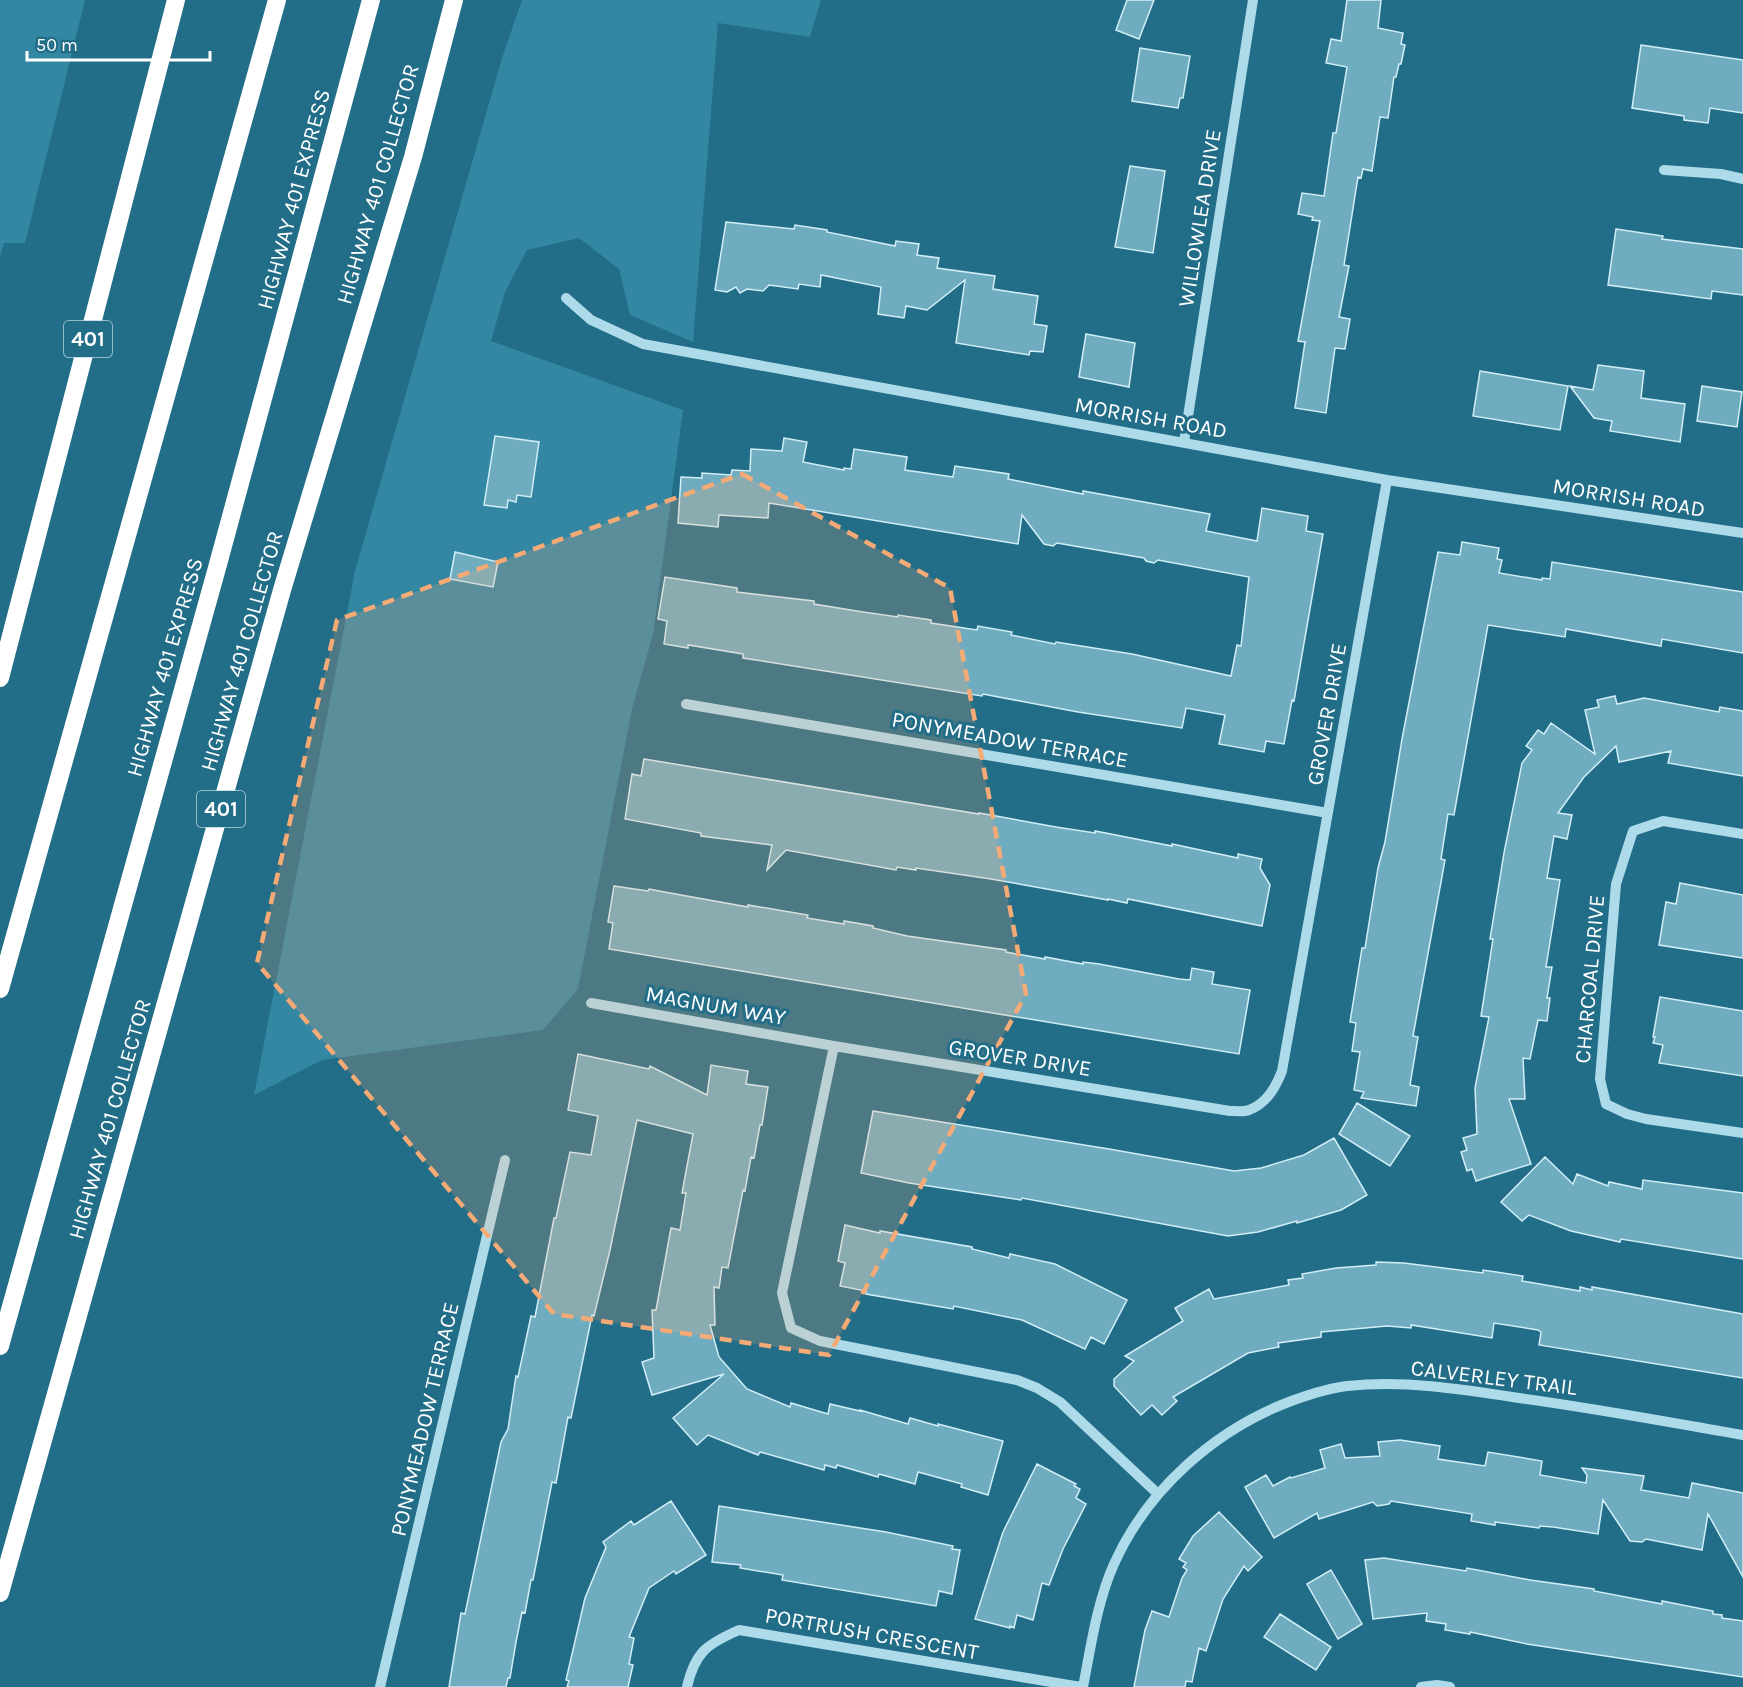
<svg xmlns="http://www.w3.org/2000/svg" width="1743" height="1687" font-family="Karla,sans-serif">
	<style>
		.green { fill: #3387a3 }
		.building { fill: #70acbf; stroke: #d1eef7; stroke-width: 1.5 }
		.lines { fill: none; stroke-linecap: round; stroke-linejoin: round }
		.minor { stroke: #addbea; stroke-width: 10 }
		.highway { stroke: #fff; stroke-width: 18 }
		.marked { fill: #f6aa76; fill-opacity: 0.2; stroke: #f6aa76; stroke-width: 4.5; stroke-dasharray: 12 8; stroke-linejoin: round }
		.labels { text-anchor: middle; stroke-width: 6; stroke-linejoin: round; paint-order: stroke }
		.shield { fill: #226d87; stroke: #bdd3db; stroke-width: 1.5 }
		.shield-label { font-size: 21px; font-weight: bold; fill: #fff }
		.street-label { font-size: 22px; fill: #fff; stroke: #226d87 }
	</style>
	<rect width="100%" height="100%" fill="#226d87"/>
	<path class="green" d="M0 0H85L25 243H4L0 257Z
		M522 0H821L810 37 718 23 693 342 630 315 619 269 579 238 527 250 505 292 491 341 683 410 653 634 632 709 578 989 543 1030 322 1060 254 1095 355 571 502 58Z"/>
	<path class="building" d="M1127 0H1154L1139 39 1116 30Z
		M1347 0H1381L1378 28 1403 33 1401 44 1405 45 1401 64H1399L1396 77H1394L1388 118 1380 117 1372 171 1363 169 1361 178 1358 177 1344 265 1349 266 1339 317 1350 319 1345 349 1335 348 1326 413 1295 408 1305 342 1298 341 1320 221 1312 220 1313 217 1298 214 1302 193 1324 196 1333 133H1336L1347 67 1326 63 1331 39 1341 41Z
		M1641 45 1743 60V113L1710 108 1708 123 1684 120V116L1632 108Z
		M1140 48 1190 56 1183 98H1180L1178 108 1132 101Z
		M1130 166 1165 171 1153 253 1115 247Z
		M726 222 794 229 795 225 827 230V232L895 246 896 241 919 244 917 255 939 258 937 268 995 276 993 289 1038 296 1034 324 1047 326 1043 352 1030 351 1029 355 956 343 965 280 927 310 906 306 904 318 878 314 881 287 821 275 820 287 799 284 798 289 769 285 763 291 747 289 740 293 736 287 727 292 715 290Z
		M1616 229 1663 236 1662 239 1743 249V295L1712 291 1711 299 1608 285Z
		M1086 334 1135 343 1129 387 1079 377Z
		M1598 365 1644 371 1641 398 1685 404 1680 442 1610 431 1612 421 1594 418 1570 386 1593 390Z
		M1480 371 1568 386 1560 430 1473 416Z
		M1702 386 1742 392 1737 427 1697 421Z
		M495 436 539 442 531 497 517 495 516 502 508 500 507 508 484 505Z
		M784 438 807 442 803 462 844 470V468L851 469 854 449 907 457 905 470 953 477 955 466 1009 474 1008 479 1083 494V491L1210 514 1206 531 1257 541 1262 508 1308 516 1306 531 1323 534 1294 701 1292 700 1284 744 1266 741 1264 752 1219 744 1225 715 1186 708 1182 728 1078 712 983 694 982 696 743 658V654L688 645V648L664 644 667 621 658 619 665 577 737 588V592L814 601V604L863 612 898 617V615L931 620V623L977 630 978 626 1012 632 1011 635 1055 644 1056 642 1132 654 1231 676 1237 645 1241 646 1249 577 1158 560 1154 563 1146 561 1144 558 1109 552 1057 543 1053 546 1044 544 1022 515 1018 544 769 503 768 518 719 515 718 527 678 523 681 477 702 478V473L731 475 732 470 750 471 751 449 782 451Z
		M1462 542 1499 548 1497 559 1502 560 1499 573 1542 580V578L1550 579 1552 562 1743 592V653L1662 639 1661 646 1566 629 1565 637 1488 625 1454 815 1448 814 1441 859 1445 860 1413 1036 1418 1037 1410 1085 1419 1087 1416 1106 1361 1098 1364 1092 1354 1090 1360 1052 1352 1051 1356 1023 1350 1022 1362 948H1365L1378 868 1385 842 1402 739 1438 552 1460 555Z
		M455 552 498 562 493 587 450 579Z
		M1615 696 1617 704 1644 698 1719 712 1720 707 1743 711V776L1668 763 1671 751 1619 762 1616 746 1584 777 1558 813 1572 815 1567 839 1554 836 1547 878 1560 880 1546 967H1552L1547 998H1550L1547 1021 1538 1020 1530 1059 1523 1058 1525 1099H1509L1531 1164 1476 1181 1472 1169 1467 1171 1461 1152 1467 1150 1463 1138 1477 1134 1475 1088 1489 1017 1481 1016 1493 939H1490L1504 853 1522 763 1532 750 1526 746 1538 730 1544 734 1551 723 1595 754 1585 710 1599 707 1597 700Z
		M644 759 979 814V813L1056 827 1095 833V831L1172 846V844L1238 858V854L1262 859 1260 868 1270 885 1262 926 1128 899 1127 903 1108 899V900L991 879 916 868V870L897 867 896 870 786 850 767 870 772 845 701 836V833L625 819 632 774 641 776Z
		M1680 883 1743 895V958L1659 945 1666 902 1676 904Z
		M614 886 648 891 649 889 670 893 748 907V905L808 915 807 918 844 924V921L873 926V928L907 936 1006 950V952L1045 959V957L1083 964V962L1099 964 1179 979 1190 980 1192 968 1214 972 1212 984 1250 990 1239 1054 609 949 613 923 608 922Z
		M1660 997 1743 1011V1076L1659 1063 1663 1045 1653 1043 1655 1037H1653Z
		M578 1054 649 1069 650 1066 707 1095 711 1065 748 1071 746 1084 768 1087 762 1125H760L754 1158 751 1157 745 1191 743 1190 728 1268 722 1267 719 1288 714 1287 715 1325H710L719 1357 747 1389 790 1407 791 1403 828 1414 830 1404 860 1411V1410L908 1424 910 1418 938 1426V1424L1003 1441 988 1495 961 1487 962 1484 918 1472 915 1484 879 1474 878 1477 837 1465 836 1468 825 1465 824 1470 760 1452 758 1455 708 1435 697 1445 673 1418 724 1374 652 1395 642 1362 654 1358 652 1310H656L671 1228 680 1230 686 1193H682L693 1134 637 1120 610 1250 594 1316 592 1315 571 1418 568 1417 556 1483 552 1482 533 1580H531L525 1613 522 1612 516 1642 510 1678H508L506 1687H449L461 1613 465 1614 501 1442 508 1429 516 1376 518 1377 531 1316 535 1317 554 1218H556L570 1152 591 1155 598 1116 568 1110Z
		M1357 1103 1410 1136 1390 1166 1339 1134Z
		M873 1111 1109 1149 1234 1171 1261 1168 1304 1155 1334 1138 1367 1195 1341 1210 1297 1223V1221L1258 1232 1228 1236 1022 1198 1021 1200 909 1183 861 1173Z
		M1545 1157 1573 1184 1577 1174 1608 1186 1609 1182 1642 1189 1643 1180 1743 1193V1259L1621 1239 1620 1242 1571 1231 1529 1215 1522 1221 1501 1202Z
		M845 1225 880 1233V1231L972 1247V1249L1009 1258 1010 1254 1055 1264 1127 1300 1104 1344 1091 1337 1085 1349 1022 1320 954 1306 953 1309 866 1294V1291L840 1286 845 1263 838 1261Z
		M1376 1262 1404 1263 1483 1273V1270L1523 1276 1522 1281 1580 1291V1287L1592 1290V1287L1743 1314V1378L1539 1345 1541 1332 1538 1330 1494 1323 1492 1338 1411 1325V1328L1387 1326 1321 1332V1337L1278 1343 1279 1347 1248 1353 1173 1397 1177 1401 1162 1415 1152 1405 1141 1415 1114 1386V1379L1134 1361 1125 1356 1183 1321 1175 1308 1209 1289 1214 1299 1289 1285 1288 1280 1303 1278 1302 1274 1336 1268 1376 1265Z
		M1400 1440 1440 1446 1438 1459 1485 1466 1488 1452 1542 1461 1540 1475 1586 1483 1587 1475 1582 1468 1644 1476 1641 1490 1689 1498 1692 1483 1743 1493V1577L1708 1514 1702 1550 1646 1539 1642 1542 1630 1541 1603 1500 1598 1534 1553 1527 1540 1526 1539 1528 1495 1522V1525L1471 1521 1472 1514 1391 1501 1389 1504 1377 1506 1373 1502 1319 1519 1317 1513 1274 1538 1245 1487 1266 1475 1273 1486 1290 1477 1291 1478 1325 1468 1320 1450 1341 1444 1345 1458 1380 1456 1378 1442Z
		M1037 1464 1076 1484 1074 1486 1080 1489 1076 1498 1086 1504 1063 1549 1049 1585 1042 1583 1033 1620 1017 1615 1014 1628 1010 1626V1628L975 1619 1003 1532Z
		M671 1501 706 1555 676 1574 674 1571 649 1588 629 1637 634 1638 629 1664 633 1665 628 1687H567L569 1681 566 1680 585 1598 606 1547 603 1542 631 1521 634 1525Z
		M719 1506 886 1532 953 1546 952 1549 960 1550 952 1594 939 1591 936 1606 782 1580 783 1575 740 1568 741 1565 712 1562Z
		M1219 1512 1262 1557 1248 1571 1244 1566 1223 1599 1206 1651 1199 1648 1192 1682 1186 1681 1185 1687H1134L1145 1630 1152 1611 1169 1617 1182 1578 1187 1570 1183 1567 1186 1563 1179 1559 1193 1536Z
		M1384 1558 1466 1571 1467 1568 1530 1580 1594 1589V1591L1662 1604V1601L1713 1611V1614L1722 1615V1618L1743 1621V1677L1527 1644 1470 1632V1634L1445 1630 1446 1624 1426 1621 1427 1613 1373 1619 1365 1560Z
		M1331 1570 1362 1624 1338 1639 1307 1584Z
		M1280 1614 1331 1647 1316 1670 1264 1637Z"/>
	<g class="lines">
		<path class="minor" d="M1664 170 1721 174 1743 179
			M566 298 591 320 643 344 1387 480 1743 533
			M1184 442 1253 0
			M686 704 1328 813
			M1743 834 1663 821 1633 831 1616 884 1600 1079 1606 1104 1627 1114 1646 1119 1743 1133
			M591 1003 834 1046 1230 1111C1236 1111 1244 1112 1249 1110 1266 1104 1276 1087 1282 1071L1387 480
			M834 1046 782 1293 791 1328 820 1341 1017 1380 1037 1388 1060 1402 1158 1494
			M380 1687 505 1160
			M687 1687C695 1652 707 1644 739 1630L1081 1687
			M1083 1687C1091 1646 1097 1602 1114 1564 1148 1488 1217 1428 1294 1400 1311 1394 1329 1388 1347 1386 1405 1380 1461 1389 1519 1398 1594 1408 1668 1422 1743 1435
			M1421 1687 1437 1685 1450 1687"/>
		<path class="highway" d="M0 678 176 0
			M0 989 277 0
			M0 1346 217 568 371 0
			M0 1593 282 590 413 157 454 0"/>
	</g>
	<path class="marked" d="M742 474 950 588 1026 994 829 1355 554 1314 257 963 337 620Z"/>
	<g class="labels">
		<g class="shield">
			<rect x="64" y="321" width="48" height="36" rx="4.5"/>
			<rect x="197" y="791" width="48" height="36" rx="4.5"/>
		</g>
		<g class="shield-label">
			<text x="88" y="346">401</text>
			<text x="221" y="816">401</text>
		</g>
		<g class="street-label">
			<text transform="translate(377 184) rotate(-74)" y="8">HIGHWAY 401 COLLECTOR</text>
			<text transform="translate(293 199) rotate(-75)" y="8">HIGHWAY 401 EXPRESS</text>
			<text transform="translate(1199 218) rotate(-81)" y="8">WILLOWLEA DRIVE</text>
			<text transform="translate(1151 417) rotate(10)" y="8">MORRISH ROAD</text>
			<text transform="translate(1629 497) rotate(9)" y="8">MORRISH ROAD</text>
			<text transform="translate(241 651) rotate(-74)" y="8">HIGHWAY 401 COLLECTOR</text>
			<text transform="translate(164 667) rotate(-74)" y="8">HIGHWAY 401 EXPRESS</text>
			<text transform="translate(1326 714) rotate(-80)" y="8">GROVER DRIVE</text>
			<text transform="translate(1010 739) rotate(10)" y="8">PONYMEADOW TERRACE</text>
			<text transform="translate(1589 979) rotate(-85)" y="8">CHARCOAL DRIVE</text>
			<text transform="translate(716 1005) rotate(10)" y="8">MAGNUM WAY</text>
			<text transform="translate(1020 1057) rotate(9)" y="8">GROVER DRIVE</text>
			<text transform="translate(109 1119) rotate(-74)" y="8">HIGHWAY 401 COLLECTOR</text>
			<text transform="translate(1494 1377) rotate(7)" y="8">CALVERLEY TRAIL</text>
			<text transform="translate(424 1419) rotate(-77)" y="8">PONYMEADOW TERRACE</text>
			<text transform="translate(872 1633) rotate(10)" y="8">PORTRUSH CRESCENT</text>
		</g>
	</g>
	<path d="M27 51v9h183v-9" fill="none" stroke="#ffffff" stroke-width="3"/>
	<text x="36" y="51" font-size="18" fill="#ffffff" stroke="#226d87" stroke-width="4.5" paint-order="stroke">50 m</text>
</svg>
